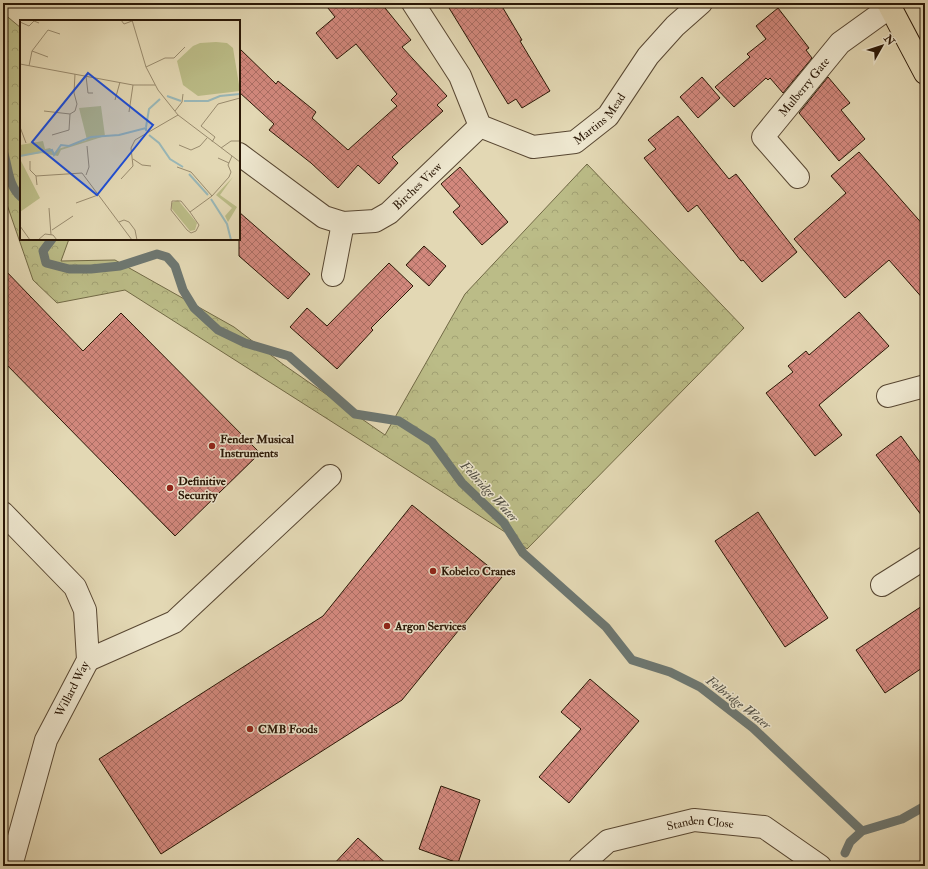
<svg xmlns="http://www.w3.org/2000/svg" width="928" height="869" font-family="'IM FELL Double Pica',serif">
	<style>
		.forest { fill: url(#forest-crowns); stroke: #726a46 }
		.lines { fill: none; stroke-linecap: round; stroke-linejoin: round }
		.stream { stroke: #6d7771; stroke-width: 9 }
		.building { fill: url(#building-cross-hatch); stroke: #2a1706 }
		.minor-casing { stroke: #584732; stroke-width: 24 }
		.highway-casing { stroke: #2a1706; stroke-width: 24 }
		.minor { stroke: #ede6ce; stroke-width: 22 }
		.highway { stroke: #e3d8b4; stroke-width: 22 }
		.poi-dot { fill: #8f2418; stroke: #ede6ce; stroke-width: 1.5 }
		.labels { text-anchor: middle; stroke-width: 3; stroke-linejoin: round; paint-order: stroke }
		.street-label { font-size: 12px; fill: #2a1706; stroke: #ede6ce }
		.poi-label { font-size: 12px; font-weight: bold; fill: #2a1706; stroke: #ede6ce; text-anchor: start }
		.water-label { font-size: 13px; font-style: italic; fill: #514f44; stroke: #ede6ce }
		.inset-river { fill: none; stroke: #99b7b8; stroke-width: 2 }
		.inset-road { fill: none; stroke: #998b6e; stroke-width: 1 }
		.view { fill: #1d4ed8; fill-opacity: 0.15; stroke: #1d4ed8; stroke-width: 2 }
		.inset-edge { fill: none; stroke: #2a1706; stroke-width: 2 }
	</style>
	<defs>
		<pattern id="forest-crowns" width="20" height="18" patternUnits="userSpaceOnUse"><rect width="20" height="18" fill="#bbbc87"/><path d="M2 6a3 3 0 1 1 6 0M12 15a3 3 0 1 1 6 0" fill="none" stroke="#a1a173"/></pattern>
		<pattern id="building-cross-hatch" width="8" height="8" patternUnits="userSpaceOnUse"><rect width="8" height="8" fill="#d2887d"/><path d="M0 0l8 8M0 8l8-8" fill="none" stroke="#ab6e64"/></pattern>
	</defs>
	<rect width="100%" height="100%" fill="#e3d8b4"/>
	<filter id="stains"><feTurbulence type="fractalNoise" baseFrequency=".005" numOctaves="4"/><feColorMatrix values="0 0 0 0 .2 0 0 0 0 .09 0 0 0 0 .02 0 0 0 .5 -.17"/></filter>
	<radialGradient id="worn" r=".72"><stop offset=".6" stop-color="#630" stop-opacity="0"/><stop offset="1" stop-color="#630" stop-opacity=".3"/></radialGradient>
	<path class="forest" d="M3 13 21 28V239H69L61 261 115 260 234 327 284 365 385 435 465 294 587 164 744 328 527 549 505 532 125 290 57 303 33 280 3 193Z"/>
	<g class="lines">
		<path class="stream" d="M3 151C9 167 7 184 21 197
			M52 239 43 251 46 263 69 269H91L120 266 157 254 167 257 175 266 183 290 194 308 218 330 245 343 289 356 355 414 399 421 432 442 462 483 504 523 523 553 606 627 632 660 670 672 700 687 753 728 862 831 850 842 845 853
			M862 831 902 819 925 806"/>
	</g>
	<path class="building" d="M324 3H381L411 40 402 47 447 96 437 105 443 111 392 157 398 163 379 184 358 165 338 188 311 163 269 130 274 124 239 92V48L276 84 278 81 316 112 312 118 348 150 397 106 391 100 397 94 356 44 337 59 316 33 335 17Z
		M446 3H500L522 40 520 41 550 91 522 108 516 99 508 104Z
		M778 8 809 48 806 50 812 58 783 93 770 78 768 80 766 78 734 107 715 87 750 57 747 54 766 39 756 26Z
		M702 77 720 98 698 118 680 97Z
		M828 77 850 103 841 110 865 139 839 161 799 113Z
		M678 116 729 179 736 174 797 252 762 282 743 260 741 261 697 205 688 212 644 158 656 149 648 140Z
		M859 152 925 227V301L889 260 845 298 794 239 846 193 831 176Z
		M460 167 508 222 482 245 453 212 460 206 441 184Z
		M239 212 310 274 288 299 239 256Z
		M424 246 446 266 429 286 406 265Z
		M389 263 413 286 371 328 373 330 337 369 290 327 307 308 327 326Z
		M3 268 83 351 121 313 260 453 175 536 3 361Z
		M859 312 889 346 819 405 842 435 815 456 766 393 793 372 788 366 806 351 809 355Z
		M901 436 925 469V520L876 455Z
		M412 505 502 577 402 700 161 854 99 759 323 616Z
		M758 512 828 618 785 647 715 541Z
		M925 604V666L885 693 856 650Z
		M590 679 639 721 569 803 539 777 581 729 561 712Z
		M441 786 480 800 458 863 419 849Z
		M358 838 389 866H332Z"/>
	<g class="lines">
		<g class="minor-casing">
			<g id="minor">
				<path id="s1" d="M413 3 460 76 480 126 533 147 575 142 608 116 648 56 675 26 701 3"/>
				<path id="s2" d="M239 154 324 217 343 223 375 221 389 213 480 126"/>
				<path id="s3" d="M798 177 763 137 840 43 890 7"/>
				<path d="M333 275 343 223"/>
				<path d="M888 396 925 386"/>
				<path d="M3 513 75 587 85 610 88 660 46 740 11 866"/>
				<path d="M882 585 925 558"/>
				<path d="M88 660 174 622 330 476"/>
				<path id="s4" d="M580 866 608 841 694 820 764 827 820 866"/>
			</g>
		</g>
		<g class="highway-casing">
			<path id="highway" d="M888 3 925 73"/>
		</g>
		<use href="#minor" class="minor"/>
		<use href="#highway" class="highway"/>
	</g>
	<g class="poi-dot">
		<circle cx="212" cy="446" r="4"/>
		<circle cx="170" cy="488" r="4"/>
		<circle cx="433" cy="571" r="4"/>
		<circle cx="387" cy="626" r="4"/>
		<circle cx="250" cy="729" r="4"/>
	</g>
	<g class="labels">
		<g class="street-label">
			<text dy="4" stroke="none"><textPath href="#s3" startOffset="118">Mulberry Gate</textPath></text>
			<text dy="4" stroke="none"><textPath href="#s1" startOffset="274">Martins Mead</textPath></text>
			<text dy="4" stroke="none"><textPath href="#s2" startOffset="213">Birches View</textPath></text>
			<text transform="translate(72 689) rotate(-63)" y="4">Willard Way</text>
			<text dy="4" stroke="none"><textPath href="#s4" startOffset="132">Standen Close</textPath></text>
		</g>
		<g class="poi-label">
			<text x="220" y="443">Fender Musical<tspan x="220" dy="14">Instruments</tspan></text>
			<text x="178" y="485">Definitive<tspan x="178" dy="14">Security</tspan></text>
			<text x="441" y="575">Kobelco Cranes</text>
			<text x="395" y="630">Argon Services</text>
			<text x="258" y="733">CMB Foods</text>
		</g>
		<g class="water-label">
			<text transform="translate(490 491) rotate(47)" y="5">Felbridge Water</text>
			<text transform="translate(739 702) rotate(38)" y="5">Felbridge Water</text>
		</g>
	</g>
	<g transform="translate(20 20)">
		<rect width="220" height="220" fill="#e3d8b4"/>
		<path d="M81 86 85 116 41 130 38 136 21 133 0 136V125L23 121 25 129 30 128 35 133 38 129 67 120 59 88ZM0 139 20 178 0 192ZM213 157 200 175 217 187 208 202 205 196 212 188 196 175ZM158 180 177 203 175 210 170 211 152 189 151 183Z" fill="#bbbc87"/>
		<path d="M196 22 207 23 213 28 220 71 178 76 163 65 157 41 173 26 180 23Z" fill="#bbbc87"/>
		<path class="inset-river" d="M147 76 161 81M164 81H188L200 76 220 74M126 107 129 89 140 79M129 115 139 123 150 139 163 147M0 136 32 130 34 135 41 125 49 126 71 117 99 115 126 108V111M169 154 188 175M191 179 207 204 211 220"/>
		<path class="inset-road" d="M101 0 104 4 112 1M112 0 126 47 138 70 158 95 220 142M0 2 9 6 14 1 19 3M12 31 28 37M0 44 113 65H135M9 46 12 31 28 10 40 14M126 47 145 38H154L165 27M66 56 68 73H73M95 80 100 62M24 91 50 94 55 91 57 84 54 73 55 54M155 91 162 82 163 74M109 92 113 65M0 107 6 123M32 115 49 110 50 94M192 122 195 117 181 106 198 84 220 78M159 125 171 130 180 126 187 118M201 128 211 121H220M198 138 209 143M113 139 122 145 131 146M10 141V150L16 156 17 165M157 147 171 152 192 176M66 155 69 147 67 126M16 156 62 153 112 220M101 159 113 146 111 128 115 120 158 95M56 183 78 175M29 188 31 215M170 192 161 181H152L151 190 167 210 171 213 176 211 179 205 170 192 192 176 209 157 211 152 208 145 212 136M99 202 104 200 109 202 115 210 117 220M0 206 10 220M32 210 53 196M18 220 25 214 33 215 37 220"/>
		<path class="view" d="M68 53 133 105 77 175 12 122Z"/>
		<rect width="220" height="220" class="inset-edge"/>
	</g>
	<rect width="928" height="869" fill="none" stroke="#e3d8b4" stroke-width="16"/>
	<rect x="4" y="4" width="920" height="861" fill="none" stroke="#2a1706" stroke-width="2"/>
	<rect x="8" y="8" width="912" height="853" fill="none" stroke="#2a1706"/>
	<g transform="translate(882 46) rotate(51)" stroke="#ede6ce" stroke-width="3" paint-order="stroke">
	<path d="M0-3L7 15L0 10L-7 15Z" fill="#2a1706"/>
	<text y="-6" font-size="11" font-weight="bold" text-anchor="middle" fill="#2a1706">N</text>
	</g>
	<rect width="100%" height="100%" filter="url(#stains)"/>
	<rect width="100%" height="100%" fill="url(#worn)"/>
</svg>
